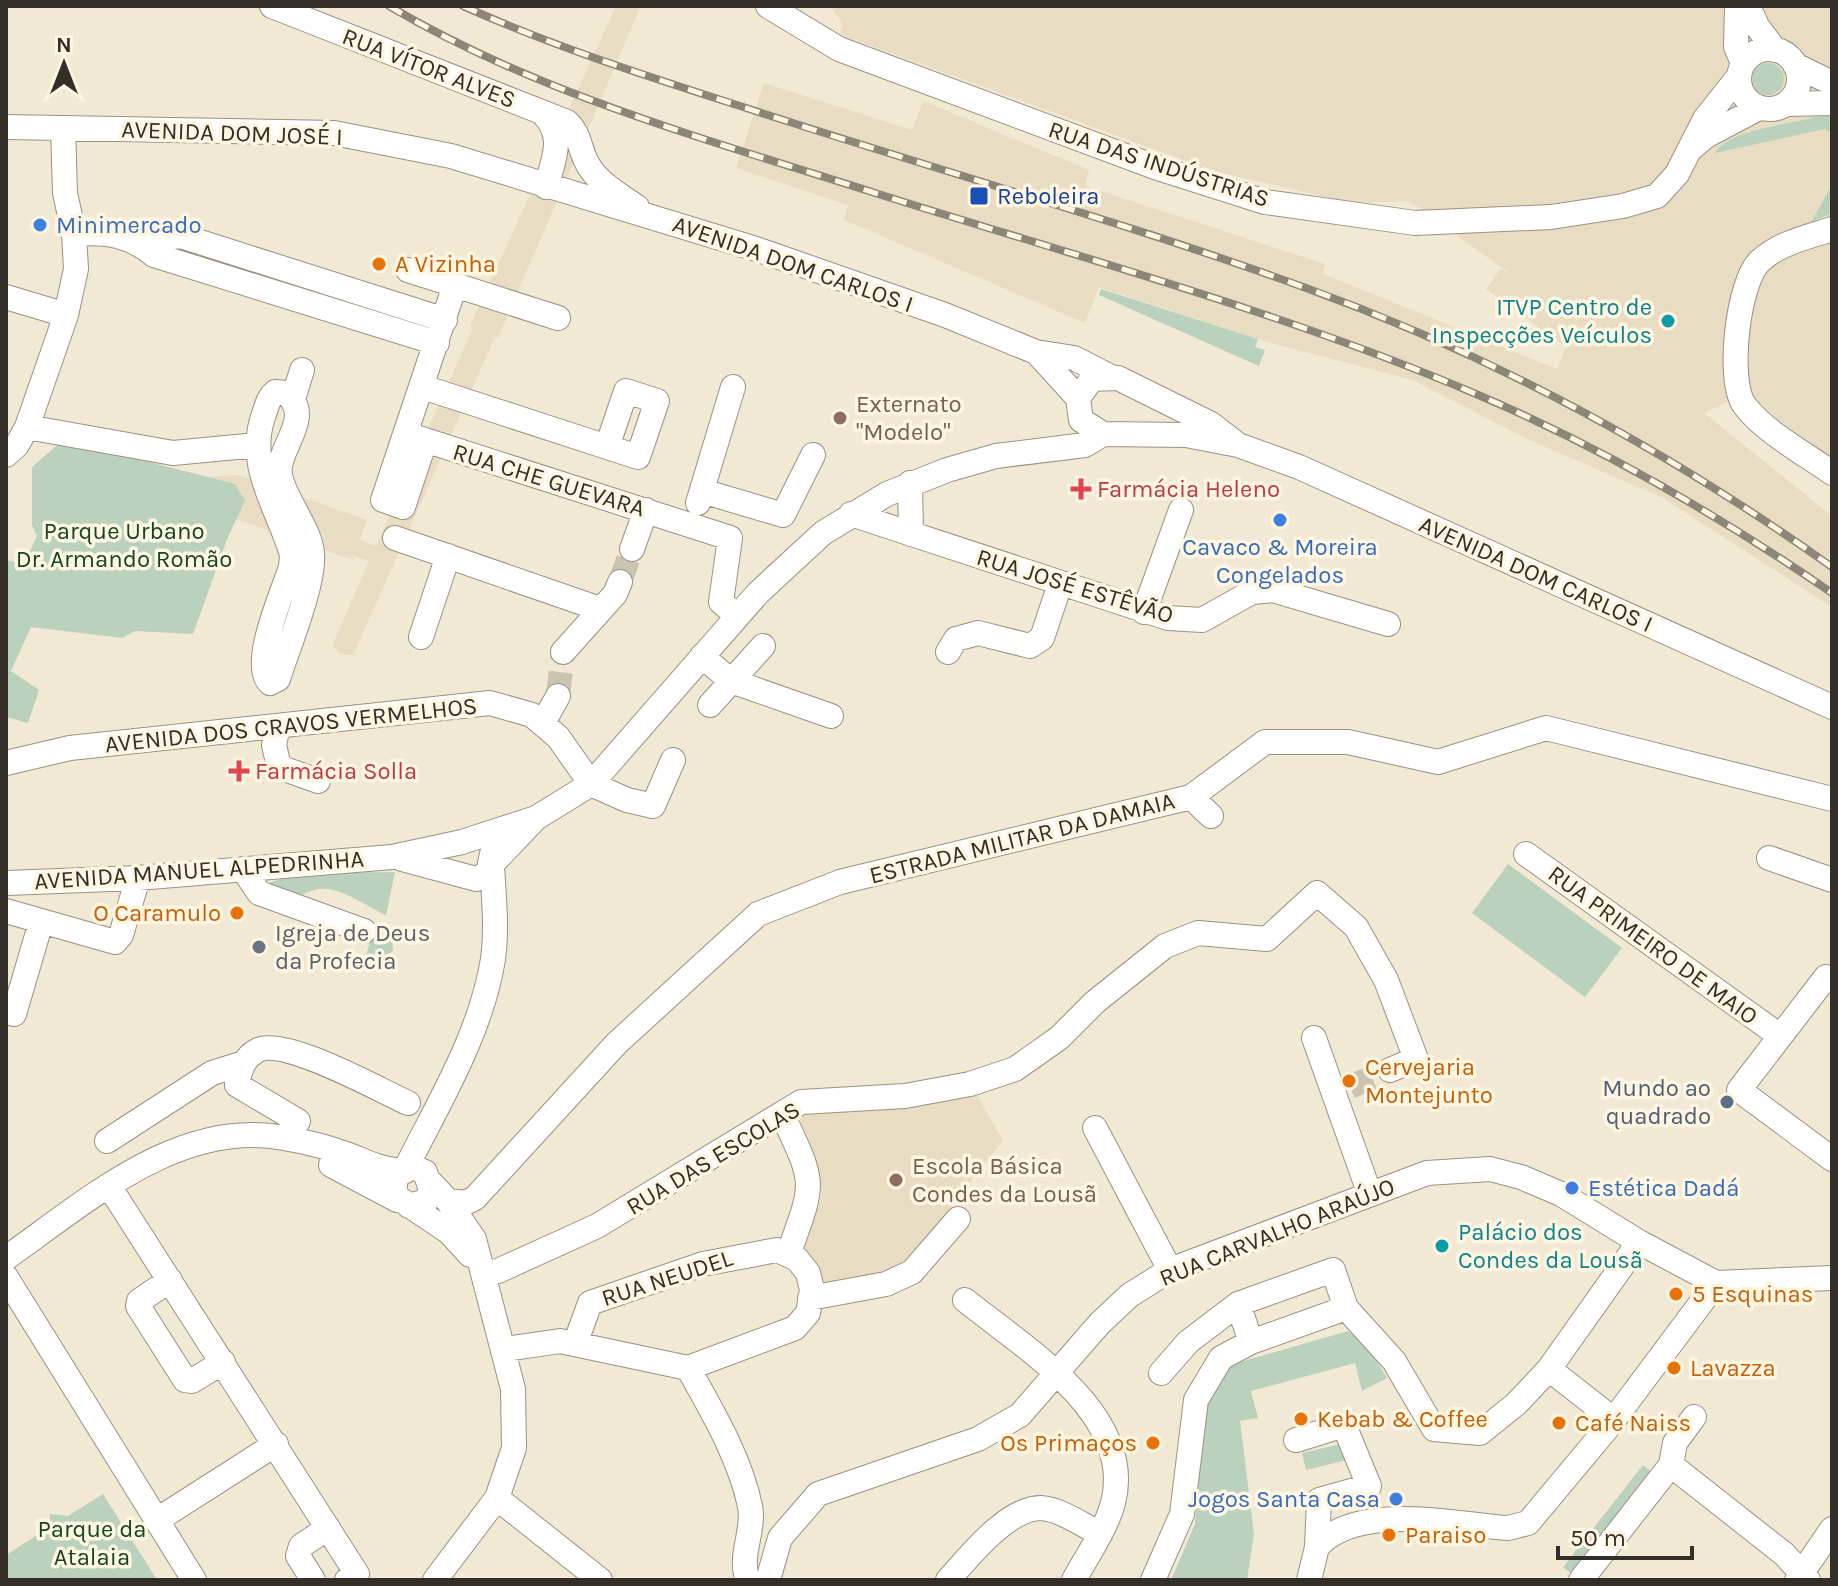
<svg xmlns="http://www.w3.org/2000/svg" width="1838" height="1586" font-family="Karla,sans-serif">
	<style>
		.built { fill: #e8dcc2 }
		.green { fill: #b9d1bd }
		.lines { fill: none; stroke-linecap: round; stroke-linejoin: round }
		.minor-tunnel { stroke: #ccc4b2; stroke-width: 24; stroke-dasharray: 24 12; stroke-linecap: butt }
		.minor-casing { stroke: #9a917f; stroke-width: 26 }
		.minor { stroke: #fff; stroke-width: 24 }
		.rail-casing { stroke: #8c8679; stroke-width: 8 }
		.rail { stroke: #fff6e2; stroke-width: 5; stroke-dasharray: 15; stroke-linecap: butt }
		.transit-dot { fill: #1a4fb4; stroke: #fff6e2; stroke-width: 3 }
		.shop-dot { fill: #3f7fe0; stroke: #fff6e2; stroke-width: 3 }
		.food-dot { fill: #e8710a; stroke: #fff6e2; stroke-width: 3 }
		.culture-dot { fill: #0f9aa8; stroke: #fff6e2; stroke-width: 3 }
		.education-dot { fill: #8d6e63; stroke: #fff6e2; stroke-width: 3 }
		.health-dot { fill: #e0444e; stroke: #fff6e2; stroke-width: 3 }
		.worship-dot { fill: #6b7280; stroke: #fff6e2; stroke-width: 3 }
		.service-dot { fill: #5c6f8a; stroke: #fff6e2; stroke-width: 3 }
		.labels { text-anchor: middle; stroke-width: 7; stroke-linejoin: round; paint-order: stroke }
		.street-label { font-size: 24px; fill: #332f28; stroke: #fff6e2 }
		.transit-label { font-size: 24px; fill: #164399; stroke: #fff6e2; text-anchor: start }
		.shop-label { font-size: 24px; fill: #366cbe; stroke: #fff6e2; text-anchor: start }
		.food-label { font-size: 24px; fill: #c56008; stroke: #fff6e2; text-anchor: start }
		.culture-label { font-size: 24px; fill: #0d838f; stroke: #fff6e2; text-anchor: end }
		.education-label { font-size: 24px; fill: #785e54; stroke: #fff6e2; text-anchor: start }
		.health-label { font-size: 24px; fill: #be3a42; stroke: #fff6e2; text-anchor: start }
		.park-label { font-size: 24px; fill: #154624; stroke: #fff6e2 }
		.worship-label { font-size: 24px; fill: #5b616d; stroke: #fff6e2; text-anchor: start }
		.service-label { font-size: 24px; fill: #4e5e75; stroke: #fff6e2; text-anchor: end }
	</style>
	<rect width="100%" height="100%" fill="#f2e9d5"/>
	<path class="built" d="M616 6H641L498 338 495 337 353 655 341 654 332 646 369 561 354 556 353 560 225 515 206 477 239 475 367 520 360 540 376 546 473 328 470 326Z
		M830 6H1832V465L1738 397 1704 413 1832 516V607L1663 498 1525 438 1413 380 1271 343 1099 287 1085 323 844 220 848 205 736 168 764 83 912 130 923 101 1089 170 1085 186 1325 264 1323 274 1557 369 1566 347 1486 289 1500 269 1512 275 1409 201 1352 203 1213 171 839 34 843 24Z
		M976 1094 1003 1140 905 1267 825 1284 803 1246 822 1196 797 1110Z"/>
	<path class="green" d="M1752 79a16 16 0 1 1 32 0a16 16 0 1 1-32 0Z
		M1820 116H1832V133L1824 129 1715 153C1728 129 1794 124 1820 116Z
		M1832 185V213L1811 222Z
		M1101 289 1258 339 1255 347 1265 350 1259 366 1099 295Z
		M63 440 235 484 245 501 228 537 193 634 135 631 122 638 31 627 11 671 39 690 28 723 6 717V560L24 564 37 536 32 525V467Z
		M1508 864 1622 948 1585 997 1472 913Z
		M395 872 386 915C368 907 346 891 327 889 302 887 301 908 268 886V883C307 870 354 873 395 872Z
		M374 928 392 938 393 950 383 963 365 959Z
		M1348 1331 1370 1350 1387 1378 1362 1391 1355 1363 1251 1391 1258 1418 1240 1421 1254 1534 1247 1580H1171L1195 1524 1202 1402 1226 1366Z
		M1341 1444 1347 1460 1306 1470 1302 1453Z
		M1643 1465 1653 1473 1573 1575 1563 1567Z
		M103 1494 157 1580H6V1555L50 1527V1514L68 1516Z"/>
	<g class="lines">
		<path class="minor-tunnel" d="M620 582 632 549
			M558 696 563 652
			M1350 1087 1390 1070"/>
		<g class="minor-casing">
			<path id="minor" d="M272 6 567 122C579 133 579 146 586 161 596 182 618 194 637 207
				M768 6 839 49 1155 167 1265 202 1415 223 1551 217 1623 206 1657 196 1677 174 1705 119 1739 76
				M1737 6 1736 47 1743 63
				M1748 6 1757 26 1775 50
				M1739 79a30 30 0 1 1 60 0a30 30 0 1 1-60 0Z
				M1795 65 1832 83
				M1786 104 1832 103
				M541 112C566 134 554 159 546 187
				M6 127 334 133 451 156 756 249 945 315 1036 352 1074 358 1109 376
				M1692 148 1706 136 1759 108
				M1832 229C1808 237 1779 243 1760 261 1738 281 1726 382 1745 406 1766 433 1804 453 1832 473
				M74 234C105 231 130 235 154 255L437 343
				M137 241 181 236 445 320
				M408 270 558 318
				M6 297 66 315
				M1036 352 1078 398
				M423 387 607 447
				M626 391 657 401 638 457 607 447Z
				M275 392 286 393C312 415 284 441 280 466 276 489 310 526 312 553 315 583 288 647 278 679L270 683C250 665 283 592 291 567L292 555C278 507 245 465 264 414 267 406 268 398 275 392Z
				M293 399 302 370
				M27 427 173 453 257 445
				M406 434 730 538 721 602 737 616
				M425 441 403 507 383 500 455 285
				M1238 445 1211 424 1118 378 1092 379 1078 398 1081 420 1103 434 1186 435 1238 445 1299 467 1832 707
				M6 455 17 445 27 427 66 315 76 269 74 234 65 193 63 128
				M910 483 911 534
				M702 491 783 515 813 455
				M698 503 733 387
				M851 514 1168 618 1202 620 1252 592 1273 590 1388 624
				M395 538 600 609
				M632 549 646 510
				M1144 612 1181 510
				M421 637 448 556
				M563 652 615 594 620 582
				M948 652 956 639 978 633 1030 646 1042 638 1060 584
				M702 656 731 681 831 716
				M710 705 763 646
				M543 723 558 696
				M278 726 274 745 279 767 318 781
				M6 763 70 748 490 703 532 715 558 737 591 784 627 800 653 806 673 760
				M1191 797 1211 816
				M1526 854 1780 1036
				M1769 858 1832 880
				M402 859 476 879 488 873 492 854
				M492 864 536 818 591 784 758 593 823 533 887 494 947 470 996 456 1085 445 1103 434
				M243 869 259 893 364 931
				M6 883 138 878 392 857 462 842 536 818
				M6 911 115 942 121 935 138 878
				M1832 981 1826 977 1739 1090 1832 1159
				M6 1011 14 1014 41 922
				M1314 1038 1369 1192
				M782 1114C816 1186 815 1180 788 1255
				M1095 1128 1170 1270
				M284 1138 298 1121 237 1085C240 1070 243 1058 258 1050 285 1037 379 1090 408 1103
				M107 1141 212 1073 241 1064
				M331 1165 397 1200
				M406 1168C439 1102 481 1034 493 959 497 930 494 896 492 867
				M431 1183 448 1201 474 1239 513 1389 514 1448 497 1498 435 1580
				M109 1186 357 1574 347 1580
				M448 1201 465 1203 475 1198 617 1043 758 914 840 882 1191 797 1265 742H1348L1438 762 1546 728 1832 799
				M409 1206 426 1201 431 1190 425 1172 413 1167 396 1176 394 1195 449 1232 470 1255
				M6 1258C86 1202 179 1118 284 1138 301 1141 320 1145 337 1151 361 1158 373 1168 400 1171
				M484 1273 498 1271 597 1226 801 1102 905 1096 970 1084 1015 1069 1059 1038 1095 1002 1165 946 1198 933 1267 939 1317 893 1356 927 1386 980 1416 1059 1390 1070
				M6 1277 194 1580
				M170 1280 139 1301 138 1306 185 1380 192 1381 223 1362
				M810 1298 886 1284 912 1272 958 1219
				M965 1300C1024 1348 1136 1414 1113 1503 1106 1529 1087 1556 1074 1580
				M1238 1304 1333 1270 1346 1308
				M505 1349 560 1341 688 1368 795 1328 808 1313 812 1290 808 1273 797 1259 777 1250 703 1264 590 1303 575 1344
				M688 1368C712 1411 740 1458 750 1506 755 1531 738 1557 748 1580
				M1549 1369 1614 1420
				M1161 1373 1188 1342 1238 1304 1251 1342
				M1694 1417 1675 1443 1671 1465 1784 1554 1808 1580
				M1296 1440 1344 1425 1369 1486 1319 1500 1317 1547 1309 1580
				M497 1498 600 1580
				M157 1520 276 1444
				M1317 1547C1357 1502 1453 1524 1508 1528L1528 1523 1609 1426 1716 1283
				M313 1580 298 1556 301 1546 328 1528
				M768 1580 780 1538 818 1494 978 1439 1020 1415 1100 1323 1130 1295 1170 1270 1427 1173 1490 1169 1521 1177 1561 1194 1639 1242 1716 1283 1832 1278
				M948 1580C969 1557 1007 1508 1041 1508 1060 1509 1082 1525 1099 1533
				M1153 1580 1182 1514 1196 1400 1221 1358 1251 1342 1346 1308 1394 1361 1434 1429 1480 1433 1516 1404 1549 1369 1639 1242
				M1581 1580 1671 1465
				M1797 1580 1832 1529"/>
		</g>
		<use href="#minor" class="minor"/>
		<g class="rail-casing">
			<path id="rail" d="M389 6C538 94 709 140 872 192 1074 256 1281 311 1476 394 1601 447 1720 516 1832 593
				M463 6C552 46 644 75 737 105 926 167 1119 220 1306 288 1494 356 1669 451 1832 567"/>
		</g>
		<use href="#rail" class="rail"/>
	</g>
	<rect class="transit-dot" x="969" y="186" width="20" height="20" rx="4"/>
	<g class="shop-dot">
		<circle cx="40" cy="225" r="8"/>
		<circle cx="1280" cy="520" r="8"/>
		<circle cx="1572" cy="1188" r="8"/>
		<circle cx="1396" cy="1499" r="8"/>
	</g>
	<g class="food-dot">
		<circle cx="379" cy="264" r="8"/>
		<circle cx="237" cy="913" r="8"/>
		<circle cx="1349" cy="1081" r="8"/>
		<circle cx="1676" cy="1294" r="8"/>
		<circle cx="1674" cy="1368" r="8"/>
		<circle cx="1301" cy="1419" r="8"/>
		<circle cx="1559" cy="1423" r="8"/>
		<circle cx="1153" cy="1443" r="8"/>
		<circle cx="1389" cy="1535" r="8"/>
	</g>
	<g class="culture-dot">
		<circle cx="1668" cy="321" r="8"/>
		<circle cx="1442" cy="1246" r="8"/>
	</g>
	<g class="education-dot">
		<circle cx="840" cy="418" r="8"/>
		<circle cx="896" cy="1180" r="8"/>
	</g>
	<g class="health-dot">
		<path d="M1077 477h8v8h8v8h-8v8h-8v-8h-8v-8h8z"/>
		<path d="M235 759h8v8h8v8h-8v8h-8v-8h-8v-8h8z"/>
	</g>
	<circle class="worship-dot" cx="259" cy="947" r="8"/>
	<circle class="service-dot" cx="1727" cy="1102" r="8"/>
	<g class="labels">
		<g class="street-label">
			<text transform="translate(429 68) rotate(21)" y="8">RUA VÍTOR ALVES</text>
			<text transform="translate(232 133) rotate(2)" y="8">AVENIDA DOM JOSÉ I</text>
			<text transform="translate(1159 164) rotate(18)" y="8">RUA DAS INDÚSTRIAS</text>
			<text transform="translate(793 264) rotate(19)" y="8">AVENIDA DOM CARLOS I</text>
			<text transform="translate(549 480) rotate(17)" y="8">RUA CHE GUEVARA</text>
			<text transform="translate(1536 574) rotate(24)" y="8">AVENIDA DOM CARLOS I</text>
			<text transform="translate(1075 586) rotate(17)" y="8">RUA JOSÉ ESTÊVÃO</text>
			<text transform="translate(291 725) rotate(-6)" y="8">AVENIDA DOS CRAVOS VERMELHOS</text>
			<text transform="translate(1022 838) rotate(-14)" y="8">ESTRADA MILITAR DA DAMAIA</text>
			<text transform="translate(199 870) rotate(-4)" y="8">AVENIDA MANUEL ALPEDRINHA</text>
			<text transform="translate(1653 945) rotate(36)" y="8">RUA PRIMEIRO DE MAIO</text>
			<text transform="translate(713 1158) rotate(-31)" y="8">RUA DAS ESCOLAS</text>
			<text transform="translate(1277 1232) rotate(-22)" y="8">RUA CARVALHO ARAÚJO</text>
			<text transform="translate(667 1278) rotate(-18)" y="8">RUA NEUDEL</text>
		</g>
		<g class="transit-label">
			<text x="997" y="204">Reboleira</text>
		</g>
		<g class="shop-label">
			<text x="56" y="233">Minimercado</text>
			<text x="1280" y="555" text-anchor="middle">Cavaco &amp; Moreira<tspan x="1280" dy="28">Congelados</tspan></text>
			<text x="1588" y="1196">Estética Dadá</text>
			<text x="1380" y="1507" text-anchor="end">Jogos Santa Casa</text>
		</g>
		<g class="food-label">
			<text x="395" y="272">A Vizinha</text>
			<text x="221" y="921" text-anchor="end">O Caramulo</text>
			<text x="1365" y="1075">Cervejaria<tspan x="1365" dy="28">Montejunto</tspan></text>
			<text x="1692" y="1302">5 Esquinas</text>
			<text x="1690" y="1376">Lavazza</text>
			<text x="1317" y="1427">Kebab &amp; Coffee</text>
			<text x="1575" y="1431">Café Naiss</text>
			<text x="1137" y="1451" text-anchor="end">Os Primaços</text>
			<text x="1405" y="1543">Paraiso</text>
		</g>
		<g class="culture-label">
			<text x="1652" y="315">ITVP Centro de<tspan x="1652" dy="28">Inspecções Veículos</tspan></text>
			<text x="1458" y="1240" text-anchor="start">Palácio dos<tspan x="1458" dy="28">Condes da Lousã</tspan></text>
		</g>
		<g class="education-label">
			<text x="856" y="412">Externato<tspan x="856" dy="28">"Modelo"</tspan></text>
			<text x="912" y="1174">Escola Básica<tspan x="912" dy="28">Condes da Lousã</tspan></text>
		</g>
		<g class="health-label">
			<text x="1097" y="497">Farmácia Heleno</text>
			<text x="255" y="779">Farmácia Solla</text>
		</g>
		<g class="park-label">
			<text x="124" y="539">Parque Urbano<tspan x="124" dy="28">Dr. Armando Romão</tspan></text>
			<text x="92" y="1537">Parque da<tspan x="92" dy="28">Atalaia</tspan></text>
		</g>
		<g class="worship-label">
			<text x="275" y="941">Igreja de Deus<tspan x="275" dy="28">da Profecia</tspan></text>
		</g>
		<g class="service-label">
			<text x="1711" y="1096">Mundo ao<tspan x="1711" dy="28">quadrado</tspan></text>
		</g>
	</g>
	<rect width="1838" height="1586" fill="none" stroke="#332f28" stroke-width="16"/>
	<g transform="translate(64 64)" stroke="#fff6e2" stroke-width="6" paint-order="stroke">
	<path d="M0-6L14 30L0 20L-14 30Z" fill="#332f28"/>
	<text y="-12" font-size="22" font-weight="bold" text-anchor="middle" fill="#332f28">N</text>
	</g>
	<path d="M1558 1546v12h134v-12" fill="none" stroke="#332f28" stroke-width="4"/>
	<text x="1570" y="1546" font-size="24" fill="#332f28" stroke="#fff6e2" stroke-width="6" paint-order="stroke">50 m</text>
</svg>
